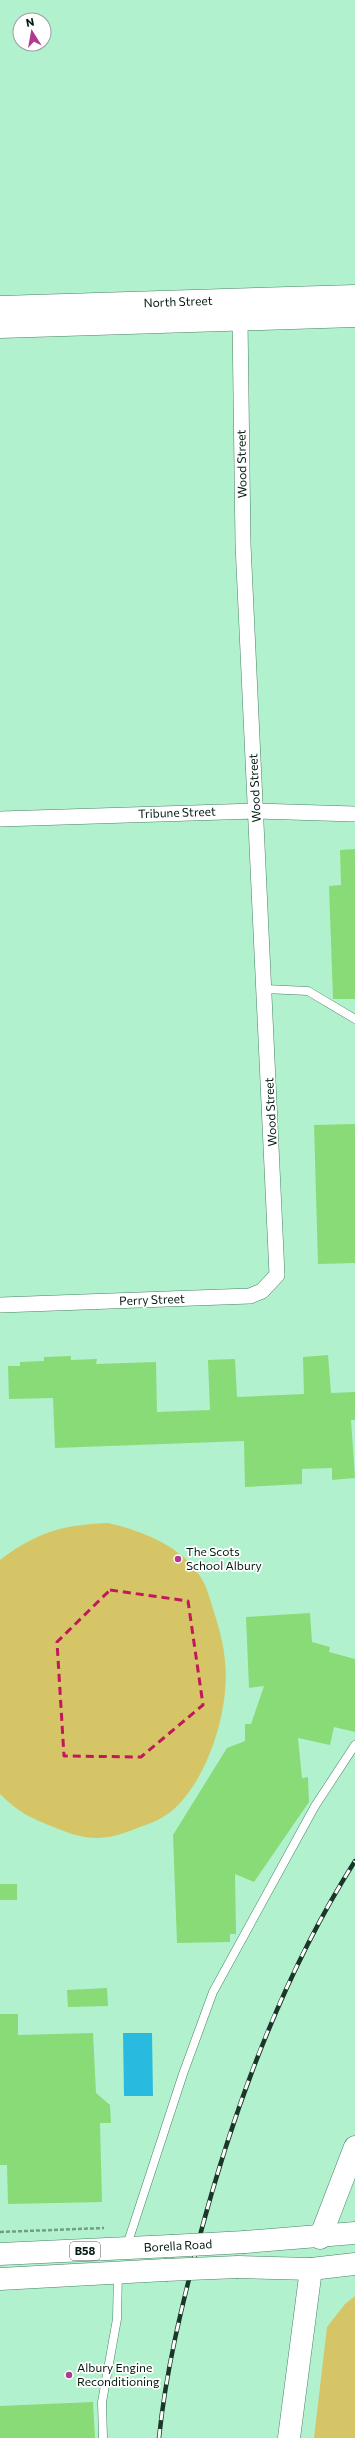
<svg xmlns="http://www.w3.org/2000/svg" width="355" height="2438" font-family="Commissioner,sans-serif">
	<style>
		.green { fill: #d5c567 }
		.water { fill: #29badf }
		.building { fill: #89db77 }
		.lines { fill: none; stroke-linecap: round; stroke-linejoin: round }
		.service-casing { stroke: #488365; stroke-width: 9 }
		.minor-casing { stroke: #488365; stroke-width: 16 }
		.secondary-casing { stroke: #488365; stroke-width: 23 }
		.primary-casing { stroke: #488365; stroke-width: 23 }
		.motorway-casing { stroke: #488365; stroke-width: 23 }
		.path { stroke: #6fa086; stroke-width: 2.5; stroke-dasharray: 4 2; stroke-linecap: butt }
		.service { stroke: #fff; stroke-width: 8 }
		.minor { stroke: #fff; stroke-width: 15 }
		.secondary { stroke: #fff; stroke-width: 22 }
		.primary { stroke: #fff; stroke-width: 22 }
		.motorway { stroke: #fff; stroke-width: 22 }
		.rail-casing { stroke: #1a3729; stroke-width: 4.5 }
		.rail { stroke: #fff; stroke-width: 3; stroke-dasharray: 9; stroke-linecap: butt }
		.primary-bridge-casing { stroke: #488365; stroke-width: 23; stroke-linecap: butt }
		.primary-bridge { stroke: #fff; stroke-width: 22 }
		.marked { fill: none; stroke: #c2185b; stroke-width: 3; stroke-dasharray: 8 5; stroke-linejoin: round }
		.poi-dot { fill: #b03a91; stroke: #fff; stroke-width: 1.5 }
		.labels { text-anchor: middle; stroke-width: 3.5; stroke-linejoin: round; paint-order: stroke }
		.shield { fill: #fff; stroke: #4e5f57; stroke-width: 1 }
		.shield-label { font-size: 11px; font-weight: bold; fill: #021a0f }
		.street-label { font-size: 12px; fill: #021a0f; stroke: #fff }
		.poi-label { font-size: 12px; fill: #021a0f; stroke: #fff; text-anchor: start }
	</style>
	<rect width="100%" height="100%" fill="#b2f1ce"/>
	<path class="green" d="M108 1523C142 1531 180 1545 200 1576 207 1586 210 1600 214 1612 219 1628 224 1645 225 1662 230 1708 209 1777 174 1809 164 1818 152 1823 140 1827 106 1841 90 1842 56 1828 31 1818 19 1813 0 1794V1560C37 1532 62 1525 108 1523Z
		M355 2296V2438H314L327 2327 345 2304Z"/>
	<path class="water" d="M123 2033H152L153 2096H124Z"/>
	<path class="building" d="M355 849V999H333L329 886 341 885 340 850Z
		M355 1124V1263L318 1264 314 1125Z
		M328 1355 331 1393 355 1392V1420H351L355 1478 332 1480V1468L302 1469V1484L245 1487 244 1441 55 1448 53 1398 9 1399 8 1366H20V1362L44 1361V1357L71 1356V1360L97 1359 96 1364 156 1362 157 1412 210 1410 208 1360 235 1359 237 1397 304 1394 303 1357Z
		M310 1613 312 1642 330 1647 329 1652 355 1659V1732L334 1727 330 1745 298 1738 302 1778 308 1777 309 1802 254 1882 235 1874 236 1934H230V1942L177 1943 173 1835 227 1748 245 1741V1724H251L264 1686 249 1688 246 1617Z
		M0 1884H17V1900H0Z
		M107 1988 108 2006 68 2007 67 1990Z
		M0 2014H18V2035L93 2033 96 2093 110 2105 111 2123H100L102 2202 8 2204 7 2165H0Z
		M93 2402 95 2438H0V2406Z"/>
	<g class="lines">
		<g class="service-casing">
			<path id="service" d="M265 989 308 991 355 1019
				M126 2248 183 2074 213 1992 315 1806 355 1745
				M103 2438 102 2402 117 2319 118 2273"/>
		</g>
		<g class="minor-casing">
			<path id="minor" d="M0 819 256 811 355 814
				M0 1305 250 1296 262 1291 277 1275 243 544 240 319"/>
		</g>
		<g class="secondary-casing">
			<path id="secondary" d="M0 307 355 296
				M0 327 355 316"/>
		</g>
		<g class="primary-casing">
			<path id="primary" d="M245 2242 355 2233
				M0 2254 171 2246
				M238 2267 311 2269 355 2264
				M0 2279 165 2270"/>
		</g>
		<g class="motorway-casing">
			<path id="motorway" d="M320 2238 355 2147
				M289 2438 311 2269"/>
		</g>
		<path class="path" d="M0 2232 104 2228"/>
		<use href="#service" class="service"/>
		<use href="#minor" class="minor"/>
		<use href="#secondary" class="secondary"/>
		<use href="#primary" class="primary"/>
		<use href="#motorway" class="motorway"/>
		<g class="rail-casing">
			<path id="rail" d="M159 2438C166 2369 182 2306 199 2239 234 2107 282 1976 355 1861"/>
		</g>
		<use href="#rail" class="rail"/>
		<g class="primary-bridge-casing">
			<path id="primary-bridge" d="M171 2246 245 2242
				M165 2270 238 2267"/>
		</g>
		<use href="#primary-bridge" class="primary-bridge"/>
	</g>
	<path class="marked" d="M110 1590 188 1601 203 1705 141 1757 64 1756 57 1642Z"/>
	<g class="poi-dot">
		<circle cx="178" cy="1559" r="4"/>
		<circle cx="69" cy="2375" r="4"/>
	</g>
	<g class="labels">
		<rect class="shield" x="70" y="2242" width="30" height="18" rx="3"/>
		<g class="shield-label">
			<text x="85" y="2255">B58</text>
		</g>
		<g class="street-label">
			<text transform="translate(178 302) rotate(-2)" y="4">North Street</text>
			<text transform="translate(242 464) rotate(-91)" y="4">Wood Street</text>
			<text transform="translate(255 788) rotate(-93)" y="4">Wood Street</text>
			<text transform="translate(177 813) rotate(-2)" y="4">Tribune Street</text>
			<text transform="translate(271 1112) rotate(-93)" y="4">Wood Street</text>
			<text transform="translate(152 1300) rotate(-2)" y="4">Perry Street</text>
			<text transform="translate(178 2246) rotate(-3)" y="4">Borella Road</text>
		</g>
		<g class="poi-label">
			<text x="186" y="1556">The Scots<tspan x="186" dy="14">School Albury</tspan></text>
			<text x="77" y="2372">Albury Engine<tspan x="77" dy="14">Reconditioning</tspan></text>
		</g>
	</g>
	<g transform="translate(32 32) rotate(349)"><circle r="19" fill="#ffffff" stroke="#9aa39f"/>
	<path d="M0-3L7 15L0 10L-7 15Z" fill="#b03a91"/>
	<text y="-6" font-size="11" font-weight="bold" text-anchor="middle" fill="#021a0f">N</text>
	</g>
</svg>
